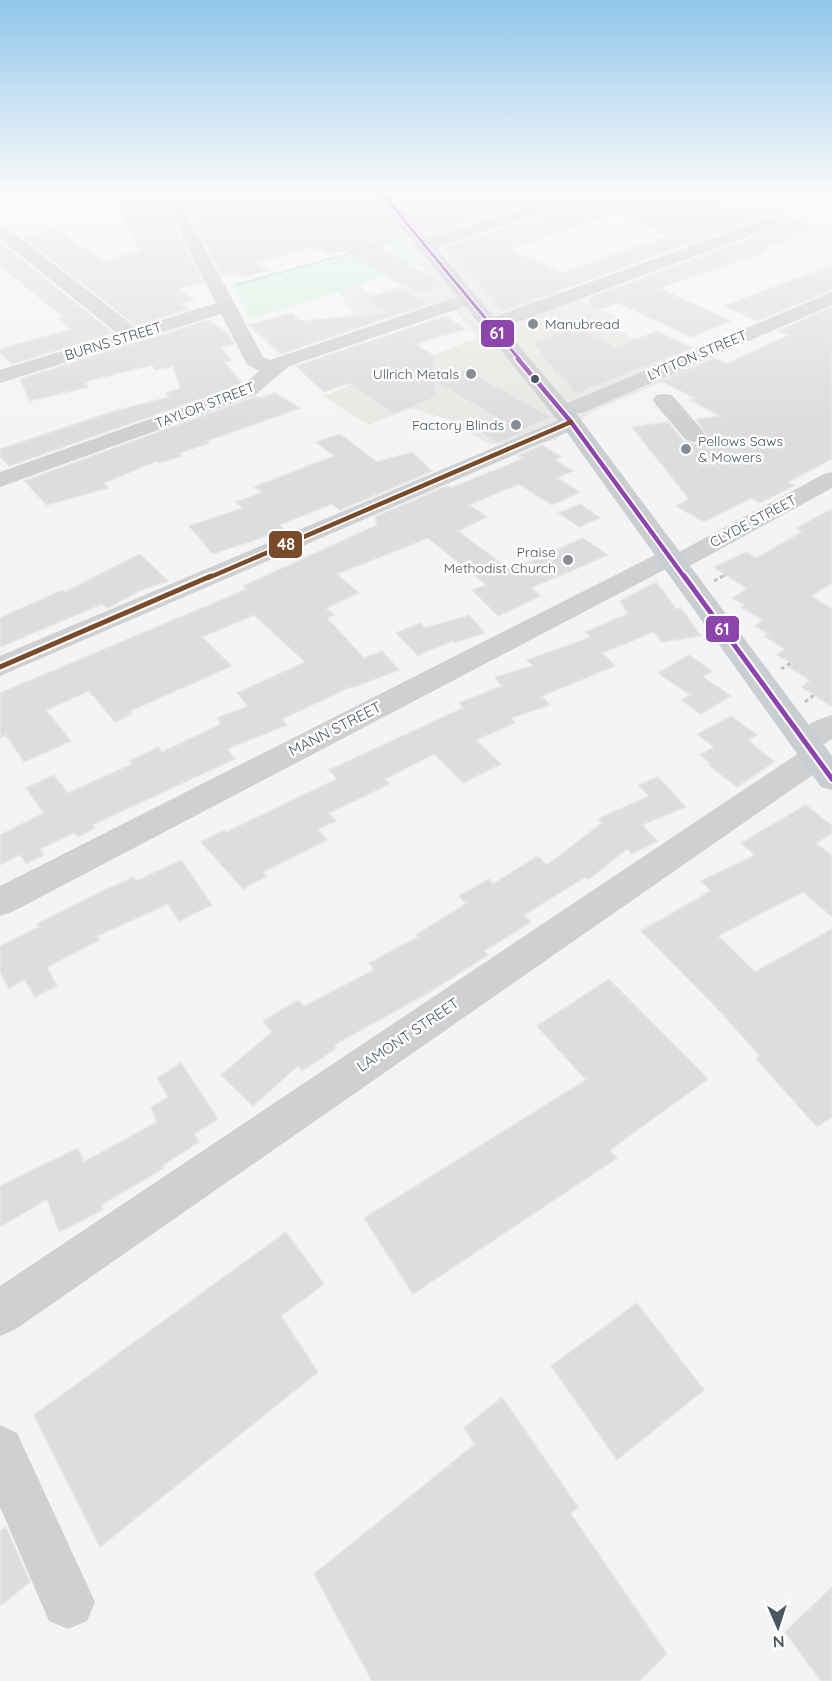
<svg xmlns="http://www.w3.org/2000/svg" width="832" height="1681" font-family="Quicksand,sans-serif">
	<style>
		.commercial { fill: #e8e7e3 }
		.green { fill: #d9f2e3 }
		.building { fill: #ddddde; stroke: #e5e6e7; stroke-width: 1.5; fill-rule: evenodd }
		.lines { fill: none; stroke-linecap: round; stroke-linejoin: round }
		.path-far1 { stroke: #bcc7c4; stroke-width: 2; stroke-dasharray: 2 1.5; stroke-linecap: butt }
		.path { stroke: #bcc7c4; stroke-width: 3; stroke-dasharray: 4 3; stroke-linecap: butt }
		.minor { fill: #ced0d2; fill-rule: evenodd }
		.major { fill: #caced1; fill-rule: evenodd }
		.bus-1-far2-casing { stroke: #fff; stroke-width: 5 }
		.bus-1-far1-casing { stroke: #fff; stroke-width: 8 }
		.bus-1-casing { stroke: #fff; stroke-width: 9 }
		.bus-2-far1-casing { stroke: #fff; stroke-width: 8 }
		.bus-2-casing { stroke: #fff; stroke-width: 9 }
		.bus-1-far2 { stroke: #8e44ad; stroke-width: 3 }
		.bus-1-far1 { stroke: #8e44ad; stroke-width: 4.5 }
		.bus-1 { stroke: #8e44ad; stroke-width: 5 }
		.bus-2-far1 { stroke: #7a4b2a; stroke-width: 4.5 }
		.bus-2 { stroke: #7a4b2a; stroke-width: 5 }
		.poi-dot { fill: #868d94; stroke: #fff; stroke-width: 2 }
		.bus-dot { fill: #4a5661; stroke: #fff; stroke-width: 2 }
		.labels { text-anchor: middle; stroke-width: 5; stroke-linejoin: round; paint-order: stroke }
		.far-poi-label { font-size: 14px; fill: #4a5661; stroke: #fff; text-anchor: end }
		.far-street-label { font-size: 14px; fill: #4a5661; stroke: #fff }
		.street-label { font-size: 15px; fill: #4a5661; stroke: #fff }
		.line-badge { stroke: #fff; stroke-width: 2 }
		.badge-label { font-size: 16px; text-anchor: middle; font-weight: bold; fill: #fff }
	</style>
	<rect width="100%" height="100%" fill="#f4f4f4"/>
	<path class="commercial" d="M360 190H477L472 191 480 200 443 205 482 236 555 270 532 278 621 319 608 325 670 356 687 371 591 412 554 441 489 444 444 418 410 408 369 425 323 396 478 338 447 300 361 327 339 291 361 284 370 296 430 277 399 242 361 250 377 211Z"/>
	<path class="green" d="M399 241 421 266 250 319 232 284Z"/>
	<path class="building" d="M208 190H222L245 202 291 190H369L404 235 374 244 445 285 418 294 343 251 327 255 313 247 257 263 269 270 243 277 234 272 222 276 180 197Z
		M467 190H580L432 234 427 228 423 229 405 208 463 202 473 196Z
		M614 190H683L738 211 758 205 815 227 784 237 790 240 764 249 768 251 659 288 731 321 691 337 618 303 592 312 588 298 777 228 780 221 776 216 769 215 503 311 444 247 611 195ZM615 213 668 236 562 273 509 249Z
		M151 194 159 203 162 202 203 282 178 289 194 300 181 304 189 309 136 326 23 237 56 228 103 261 140 251 115 199Z
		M0 243H1L113 333 12 364 0 353V349L71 329 58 318 62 316 0 266Z
		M832 265V290L757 321 724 306Z
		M402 287 428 304 281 354 248 325 292 313 302 321 387 313 363 299Z
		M832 307V459L788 482 795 485 760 503 751 498 704 522 676 506 689 499 632 427 668 422 684 441 695 444 703 442 707 436 696 419 721 416 690 400 695 398 661 381 714 358 726 364 789 335 778 331Z
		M446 316 466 329 415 344 434 356 435 380 464 369 552 417 520 431 435 382 436 397 394 414 349 383 324 392 296 366Z
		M208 320 228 333 234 344 221 348 231 360 224 362 242 383 240 385 9 466 0 457V449L115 411 169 397 166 393 180 388 173 366 155 370 152 365 84 382 88 387 30 401 20 379Z
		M577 325 616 347 657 331 693 348 575 394 559 373 556 374 533 342Z
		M275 393 300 408 207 441 210 443 179 453 182 456 160 463 157 461 104 483 108 488 47 505 24 481 257 396 260 398Z
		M506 423 522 433 498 443 480 432Z
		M340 434 377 462 412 452 432 471 340 510 332 504 279 525 285 530 213 554 189 526 243 508 236 502 263 492 254 487 334 456 316 442Z
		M542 445 561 457 555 460 573 471 557 478 580 492 552 505 519 484 469 505 487 517 458 531 510 570 583 538 608 555 531 588 541 596 498 616 472 590 486 585 428 538 337 574 359 593 326 608 334 615 327 618 364 658 382 651 399 670 352 688 350 687 282 719 287 725 227 749 235 759 92 825 95 828 78 837 75 832 40 849 44 855 26 864 20 855 0 865V835L44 813 26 788 54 775 68 793 132 764 129 761 158 747 162 752 221 724 217 718 248 706 237 693 305 662 254 615 202 637 232 666 130 711 132 714 115 722 89 691 46 710 71 741 24 762 6 735 0 738V693L247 589 243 586 377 525 375 517 447 486 450 488 513 463 523 458 518 456Z
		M580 504 600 518 579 527 559 513Z
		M832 509V583L811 596 832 609V707L802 687 810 680 789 667 792 664 777 655 785 649 764 636 768 634 755 626 763 620 741 607 745 605 732 598 747 589 714 567 746 552 756 558 802 532 796 528Z
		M140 554 168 581 139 591 108 608 102 604 0 647V618L62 590 65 592Z
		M656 582 676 609 681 608 701 636 662 642 654 632 602 653 615 666 542 696 550 705 511 718 515 723 476 740 501 764 463 783 434 754 385 779 390 784 329 813 336 821 318 829 327 840 263 872 267 876 243 889 201 842 224 830 226 832 337 779 329 770 463 708 459 703 502 686 495 677 533 666 527 660 591 637 585 632 628 614 620 601Z
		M469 615 485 633 454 643 452 641 418 655 396 633 420 623 425 628Z
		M689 655 712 671 703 677 731 696 701 714 681 700 690 695 658 673Z
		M731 716 757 735 748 740 774 762 737 787 716 771 709 765 711 764 700 755 714 747 697 734Z
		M658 777 686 807 642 825 658 841 632 854 627 849 589 879 585 877 524 915 531 922 484 951 488 955 428 993 334 1045 337 1048 302 1071 298 1066 253 1106 221 1075 272 1032 263 1021 298 1000 304 1006 374 970 369 963 418 937 416 935 466 904 459 896 489 879 493 884 538 856 547 865 602 823 598 819 649 796 638 785Z
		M806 805 832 826V833L816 843 832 856V917L803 892 718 936 755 972 832 929V1117L817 1127 756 1059 760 1056 716 1007 641 931 711 891 701 881 755 855 741 843Z
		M181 860 212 905 179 921 168 904 97 936 100 940 47 967 57 986 35 997 25 980 9 988 0 972V946L39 927 37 924 98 893 134 877 136 881Z
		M609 979 708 1079 610 1150 617 1158 413 1294 364 1218 586 1080 537 1026Z
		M181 1063 218 1119 194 1134 199 1142 163 1165 164 1168 101 1205 103 1210 59 1232 47 1199 0 1227V1186L78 1148 84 1162 157 1122 151 1107 168 1097 157 1078Z
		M286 1232 324 1284 281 1316 318 1372 100 1547 34 1415Z
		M637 1303 704 1390 617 1460 551 1366Z
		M502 1397 578 1507 571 1514 667 1654 639 1681H372L314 1574 475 1444 464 1428Z
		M6 1527 30 1582 0 1606V1531Z
		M832 1587V1681H821L785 1632Z"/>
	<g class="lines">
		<path class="path-far1" d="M236 285 397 240
			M720 578 727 574"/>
		<path class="path" d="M714 581 723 576
			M781 669 791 663
			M805 702 814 695"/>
		<path class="minor" d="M158 190H174L263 357 270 360 451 299 471 295 478 297 480 301 478 305 461 308 289 366 255 395 0 487V472L241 387 259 371 248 365 245 361 221 314 0 383V370L118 334 0 239V226L6 227 136 328 216 303Z
			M445 190H463L471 195 463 200 389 207 381 202 389 197Z
			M588 190H612L610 193 429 249H417L414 245 417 241Z
			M770 217 776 218 778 222 776 226 507 326 489 329 482 327 479 323 482 319 497 316Z
			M832 292V305L584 412 561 416 553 415 550 410 553 405 570 402Z
			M664 394 672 395 702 430 705 435 702 440 694 442 686 440 656 405 653 400 656 395Z
			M571 415 579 417 582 422 579 427 0 676V656Z
			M832 472V488L684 569 675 572 666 569 12 912 0 916V886L661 552 670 549 679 552 824 474Z
			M832 715V739L820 747 827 749 831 757 827 765 16 1329 0 1336V1286L802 751 795 749 791 742C799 728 817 719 832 715Z
			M0 1425 17 1433 95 1602 87 1621 68 1629 49 1621 0 1507Z"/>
		<path class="major" d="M371 190H387L579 417 832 756V790L821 787 563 427Z"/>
		<g class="bus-1-far2-casing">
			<path id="bus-1-far2" d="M379 190 520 360"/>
		</g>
		<g class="bus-1-far1-casing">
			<path id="bus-1-far1" d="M518 359 571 422 685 578"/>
		</g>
		<g class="bus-1-casing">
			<path id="bus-1" d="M684 576 832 779"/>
		</g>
		<g class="bus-2-far1-casing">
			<path id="bus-2-far1" d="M208 578 571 422"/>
		</g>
		<g class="bus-2-casing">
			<path id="bus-2" d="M0 667 211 576"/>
		</g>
		<use href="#bus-1-far2" class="bus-1-far2"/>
		<use href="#bus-1-far1" class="bus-1-far1"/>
		<use href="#bus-1" class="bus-1"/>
		<use href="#bus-2-far1" class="bus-2-far1"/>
		<use href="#bus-2" class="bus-2"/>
	</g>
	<linearGradient id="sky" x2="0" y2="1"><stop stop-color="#91c6eb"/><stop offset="0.45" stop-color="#fafafa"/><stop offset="1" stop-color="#fafafa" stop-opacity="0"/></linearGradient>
	<rect width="832" height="425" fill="url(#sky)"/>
	<g class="poi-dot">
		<circle cx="533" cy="324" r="6"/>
		<circle cx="471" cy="374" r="6"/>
		<circle cx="516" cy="425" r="6"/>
		<circle cx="686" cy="449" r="6"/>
		<circle cx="568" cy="560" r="6"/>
	</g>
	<circle class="bus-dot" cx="535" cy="379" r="5"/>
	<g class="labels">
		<g class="far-poi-label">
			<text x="545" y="329" text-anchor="start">Manubread</text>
			<text x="459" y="379">Ullrich Metals</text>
			<text x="504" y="430">Factory Blinds</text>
			<text x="698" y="446" text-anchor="start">Pellows Saws<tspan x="698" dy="16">&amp; Mowers</tspan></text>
			<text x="556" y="557">Praise<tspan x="556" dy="16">Methodist Church</tspan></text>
		</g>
		<g class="far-street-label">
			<text transform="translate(113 341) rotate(-17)" y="5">BURNS STREET</text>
			<text transform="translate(697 355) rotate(-23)" y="5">LYTTON STREET</text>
			<text transform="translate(205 405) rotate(-21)" y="5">TAYLOR STREET</text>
			<text transform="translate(753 521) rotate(-28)" y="5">CLYDE STREET</text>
		</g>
		<g class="street-label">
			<text transform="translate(335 729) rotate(-27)" y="5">MANN STREET</text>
			<text transform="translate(408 1035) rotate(-34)" y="5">LAMONT STREET</text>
		</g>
	</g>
	<g class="line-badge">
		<rect x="480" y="319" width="35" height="29" rx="6" fill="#8e44ad"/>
		<rect x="268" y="530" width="35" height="29" rx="6" fill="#7a4b2a"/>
		<rect x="705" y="615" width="35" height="28" rx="6" fill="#8e44ad"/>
	</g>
	<g class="badge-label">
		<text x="497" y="339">61</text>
		<text x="286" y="550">48</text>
		<text x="722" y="635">61</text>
	</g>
	<g transform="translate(778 1627) rotate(177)" stroke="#ffffff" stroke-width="4.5" paint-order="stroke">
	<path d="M0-4.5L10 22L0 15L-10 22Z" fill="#4a5661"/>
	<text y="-9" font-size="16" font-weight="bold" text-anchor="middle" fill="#4a5661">N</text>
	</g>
</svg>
